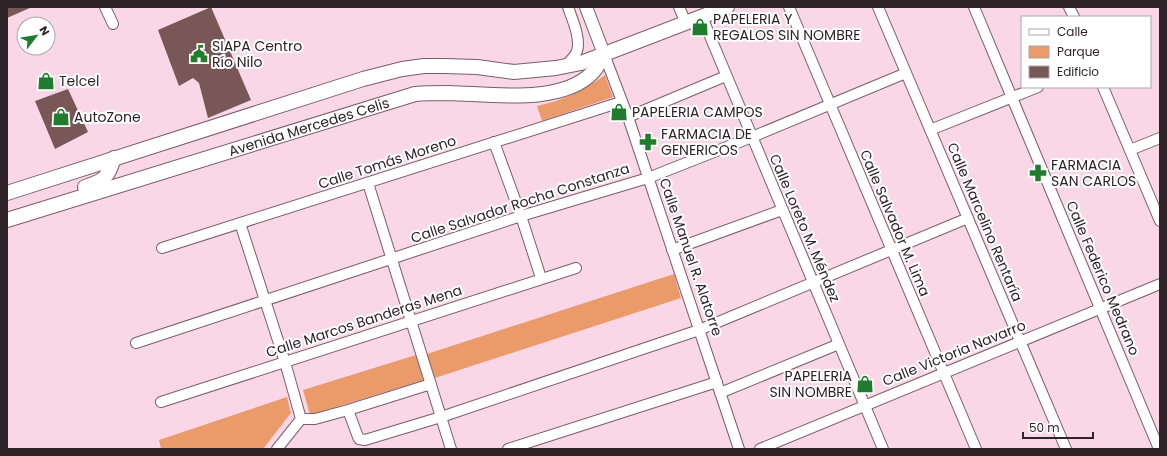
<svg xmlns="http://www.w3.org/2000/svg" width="1167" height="456" font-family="Poppins,sans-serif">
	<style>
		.green { fill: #eb9b69 }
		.building { fill: #785756 }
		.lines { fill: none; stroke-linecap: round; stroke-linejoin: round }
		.minor-casing { stroke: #7a5c6a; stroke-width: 12 }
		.tertiary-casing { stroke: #7a5c6a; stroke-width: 14 }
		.secondary-casing { stroke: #7a5c6a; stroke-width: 16 }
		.minor { stroke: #fff; stroke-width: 10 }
		.tertiary { stroke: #fff; stroke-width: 12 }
		.secondary { stroke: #fff; stroke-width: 14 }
		.labels { text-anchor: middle; stroke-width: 4; stroke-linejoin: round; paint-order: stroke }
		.poi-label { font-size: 14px; fill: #2f2328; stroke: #fff; text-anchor: start }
		.street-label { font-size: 14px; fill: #2f2328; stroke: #fff }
	</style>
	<rect width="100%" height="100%" fill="#fad7e7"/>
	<path class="green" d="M605 75 613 97 542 121 537 106C565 100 582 91 605 75Z
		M674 274 681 298 435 378 427 354Z
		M416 355 424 380 310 415 303 390Z
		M287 397 291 413 263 449H161L159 440Z"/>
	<path class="building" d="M7 7H32L7 18Z
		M211 7 251 100 208 118 199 83 193 78 179 86 158 30Z
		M68 89 88 132 55 149 35 101Z"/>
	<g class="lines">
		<g class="minor-casing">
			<path id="minor" d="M105 7 113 24
				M679 7 686 23
				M789 7 976 449
				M878 7 1066 449
				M974 7 1159 449
				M1069 7 1074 17
				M702 17 883 449
				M604 54 628 117 739 449
				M565 66C569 62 575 57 577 51 581 38 572 19 568 7
				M1103 87 1160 221
				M628 117 726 76
				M930 130 1038 87
				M494 142 521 216 541 278
				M1130 150 1160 138
				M368 183 451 449
				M240 223 285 362 301 419
				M162 248 621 102
				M672 250 782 210
				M136 343 521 216 648 178 752 137 906 73
				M720 393 839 344
				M161 402 576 268
				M348 410 358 437 359 439 365 440 441 417 699 330 968 218
				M301 419H315L348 410 431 384
				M277 449 301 419
				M508 449 717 382
				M760 449 1160 284"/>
		</g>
		<g class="tertiary-casing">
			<path id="tertiary" d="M586 7 604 54"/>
		</g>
		<g class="secondary-casing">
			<g id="secondary">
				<path d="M85 187C106 180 107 178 114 158"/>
				<path d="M7 193 363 79 402 69 424 66H444L477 67 514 72 556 68 581 63 727 7"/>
				<path id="s1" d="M7 220 415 94C427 93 438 93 449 93 490 94 561 105 592 73 597 68 600 61 604 54"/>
			</g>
		</g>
		<use href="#minor" class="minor"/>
		<use href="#tertiary" class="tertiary"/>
		<use href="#secondary" class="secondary"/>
	</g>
	<defs>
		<g id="shop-bare" transform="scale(1.38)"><path d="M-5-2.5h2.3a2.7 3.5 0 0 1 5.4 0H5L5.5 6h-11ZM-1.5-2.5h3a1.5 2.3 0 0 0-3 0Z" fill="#207d2e" stroke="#fff" stroke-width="2.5" paint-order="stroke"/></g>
		<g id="civic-bare" transform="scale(1.38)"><path d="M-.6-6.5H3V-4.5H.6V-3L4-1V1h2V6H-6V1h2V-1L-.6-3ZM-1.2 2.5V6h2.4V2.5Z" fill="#207d2e" stroke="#fff" stroke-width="2.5" paint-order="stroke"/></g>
		<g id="pharmacy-bare" transform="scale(1.38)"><path d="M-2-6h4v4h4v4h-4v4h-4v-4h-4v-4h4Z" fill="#207d2e" stroke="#fff" stroke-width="2.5" paint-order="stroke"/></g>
	</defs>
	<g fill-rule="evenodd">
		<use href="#shop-bare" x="700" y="27"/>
		<use href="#civic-bare" x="199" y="54"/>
		<use href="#shop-bare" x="46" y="81"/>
		<use href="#shop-bare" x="619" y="112"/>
		<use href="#shop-bare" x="61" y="117"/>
		<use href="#pharmacy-bare" x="648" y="142"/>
		<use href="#pharmacy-bare" x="1038" y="173"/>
		<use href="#shop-bare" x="865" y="384"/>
	</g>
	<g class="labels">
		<g class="poi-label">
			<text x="713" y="24">PAPELERIA Y<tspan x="713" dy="16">REGALOS SIN NOMBRE</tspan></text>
			<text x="212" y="51">SIAPA Centro<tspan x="212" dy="16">Río Nilo</tspan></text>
			<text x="59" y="86">Telcel</text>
			<text x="632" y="117">PAPELERIA CAMPOS</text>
			<text x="74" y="122">AutoZone</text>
			<text x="661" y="139">FARMACIA DE<tspan x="661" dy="16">GENERICOS</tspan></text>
			<text x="1051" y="170">FARMACIA<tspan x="1051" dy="16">SAN CARLOS</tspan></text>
			<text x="852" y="381" text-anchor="end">PAPELERIA<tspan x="852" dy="16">SIN NOMBRE</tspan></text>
		</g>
		<g class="street-label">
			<text dy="5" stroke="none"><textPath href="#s1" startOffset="316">Avenida Mercedes Celis</textPath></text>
			<text transform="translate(387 162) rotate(-18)" y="5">Calle Tomás Moreno</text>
			<text transform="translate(520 203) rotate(-18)" y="5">Calle Salvador Rocha Constanza</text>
			<text transform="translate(985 222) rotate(67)" y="5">Calle Marcelino Rentaría</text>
			<text transform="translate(895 223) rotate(67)" y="5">Calle Salvador M. Lima</text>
			<text transform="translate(805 228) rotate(67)" y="5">Calle Loreto M. Méndez</text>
			<text transform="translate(691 257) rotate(71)" y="5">Calle Manuel R. Alatorre</text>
			<text transform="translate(1103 278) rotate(67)" y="5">Calle Federico Medrano</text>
			<text transform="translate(364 321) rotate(-18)" y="5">Calle Marcos Banderas Mena</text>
			<text transform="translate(954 353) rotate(-22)" y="5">Calle Victoria Navarro</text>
		</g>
	</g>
	<rect width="1167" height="456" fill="none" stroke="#2f2328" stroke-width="16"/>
	<rect x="1021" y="16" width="130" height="72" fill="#ffffff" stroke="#aca7a9"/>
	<rect x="1029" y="29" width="20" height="6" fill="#ffffff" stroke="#aca7a9"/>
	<text x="1057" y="36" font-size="12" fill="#2f2328">Calle</text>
	<rect x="1029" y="46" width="20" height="12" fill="#eb9b69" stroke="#aca7a9"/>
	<text x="1057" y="56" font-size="12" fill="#2f2328">Parque</text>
	<rect x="1029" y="66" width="20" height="12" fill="#785756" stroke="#aca7a9"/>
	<text x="1057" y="76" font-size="12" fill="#2f2328">Edificio</text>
	<g transform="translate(36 36) rotate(59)"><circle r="19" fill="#ffffff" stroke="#aca7a9"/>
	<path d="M0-3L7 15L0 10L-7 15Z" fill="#207d2e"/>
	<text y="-6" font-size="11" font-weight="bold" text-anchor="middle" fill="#2f2328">N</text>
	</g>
	<path d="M1023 432v6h70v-6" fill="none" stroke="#2f2328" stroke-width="2"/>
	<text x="1029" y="432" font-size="12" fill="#2f2328" stroke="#ffffff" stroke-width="3" paint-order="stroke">50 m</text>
</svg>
